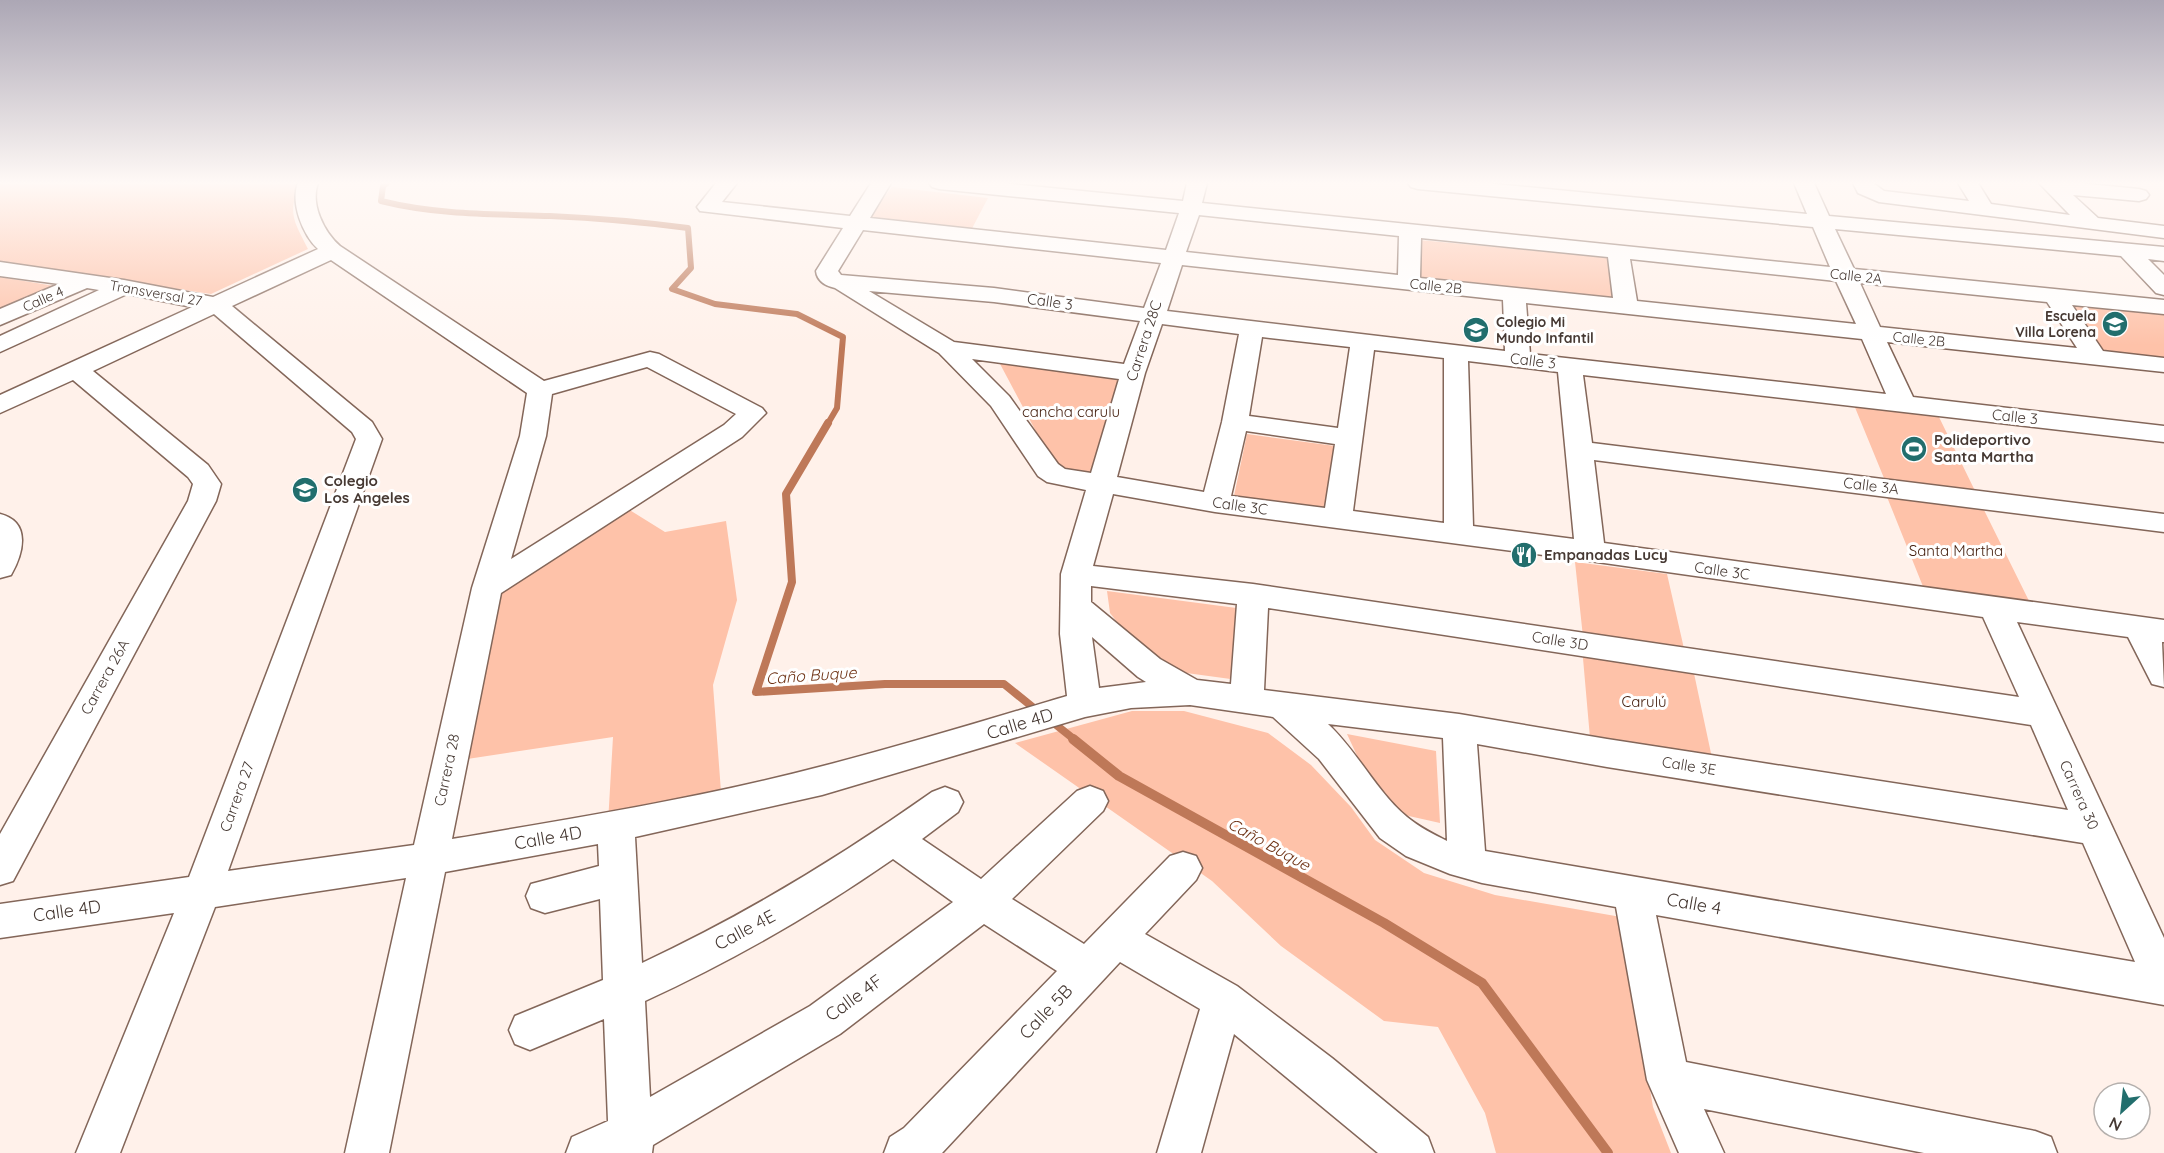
<svg xmlns="http://www.w3.org/2000/svg" width="2164" height="1153" font-family="Quicksand,sans-serif">
	<style>
		.green { fill: #fec2a9 }
		.lines { fill: none; stroke-linecap: round; stroke-linejoin: round }
		.stream-far2 { stroke: #be7858; stroke-width: 6 }
		.stream-far1 { stroke: #be7858; stroke-width: 8 }
		.stream { stroke: #be7858; stroke-width: 10 }
		.minor-casing { stroke: #836659; stroke-width: 3 }
		.minor { fill: #fff; fill-rule: evenodd }
		.labels { text-anchor: middle; stroke-width: 6; stroke-linejoin: round; paint-order: stroke }
		.far-street-label { font-size: 14px; fill: #463933; stroke: #fff }
		.far-poi-label { font-size: 14px; font-weight: bold; fill: #463933; stroke: #fff; text-anchor: end }
		.street-label { font-size: 15px; fill: #463933; stroke: #fff }
		.park-label { font-size: 15px; fill: #45200f; stroke: #fff }
		.poi-label { font-size: 15px; font-weight: bold; fill: #463933; stroke: #fff; text-anchor: start }
		.water-label { font-size: 16px; font-style: italic; fill: #6e3214; stroke: #fff }
		.near-street-label { font-size: 18px; fill: #463933; stroke: #fff }
	</style>
	<rect width="100%" height="100%" fill="#fff1ea"/>
	<path class="green" d="M0 183H300C287 214 294 221 308 249L211 294 0 262Z
		M892 187 988 198 967 238 862 226Z
		M1419 240 1615 258 1626 308 1421 286Z
		M0 277 61 287 0 314Z
		M2070 304 2164 314V366L2106 360Z
		M999 362 1122 378 1096 475 1057 471Z
		M1854 405 1938 415 1977 495 1886 483Z
		M1247 434 1335 446 1329 509 1234 496Z
		M1887 497 1984 510 2033 609 1926 594Z
		M628 509 665 532 726 521 737 600 713 685 722 805 608 823 613 737 441 763 482 596Z
		M1575 562 1667 574 1685 653 1583 637Z
		M1107 591 1244 609 1238 680 1179 672 1132 641 1110 613Z
		M1582 647 1692 664 1712 758 1590 738Z
		M1132 711H1184L1268 733 1311 765 1351 807 1375 840 1424 873 1495 895 1621 917 1653 1107 1671 1153H1496L1485 1113 1438 1027 1384 1021 1281 946 1212 881 1015 743Z
		M1347 734 1436 751 1440 823 1400 814 1366 775Z"/>
	<g class="lines">
		<path class="stream-far2" d="M387 183 383 186 381 201C437 215 493 214 550 216 596 218 642 222 688 228L691 268 672 289 715 304 797 314 843 337 837 408 827 425"/>
		<path class="stream-far1" d="M828 423 786 494 792 582 756 692 885 684H1004L1040 713
			M1050 720 1075 740"/>
		<path class="stream" d="M1073 739 1119 776 1384 923 1482 983 1608 1153"/>
		<g class="minor-casing">
			<path id="minor" d="M298 183H318C310 204 324 232 340 246L544 381 650 352 659 354 762 408 766 413 742 437 501 593 452 839C576 818 701 798 823 766 905 745 986 720 1067 696L1060 634 1061 574 1086 490 1047 482 1038 476 991 406 939 353 835 288C826 286 817 281 816 271L843 228 700 211 697 207 716 183H737L722 202 850 216 871 183H891L870 218 1166 250 1179 213 939 189 932 187 929 183H1002L1183 201 1187 183H1207L1202 203 1830 267 1813 227 1418 189 1411 187 1408 183H1485L1807 214 1794 183H1814L1829 216 2164 247V261L2148 259 2164 275V295L2156 293 2121 256 1835 229 1854 269 2164 300V314L2072 305 2103 351 2164 358V372L1887 342 1913 397 2164 426V442L1583 375 1592 443 2164 514V532L1594 460 1604 543 2164 620V642H2162L2164 687 2152 684 2128 637 2017 622 2164 938V1005L1656 915 1686 1062 2035 1131 2051 1137 2057 1153H1924L1704 1109 1724 1153H1679L1647 1080 1616 907 1482 883 1450 874 1406 856 1380 838 1319 759 1273 717 1190 705 1131 708 1085 717 822 795 635 837 642 963C745 915 840 857 932 792L945 787 958 792 963 802 958 812 922 839 981 879 1077 791 1090 786 1103 791 1108 801 1103 811 1012 899 1084 944 1170 856 1183 852 1196 856 1202 868 1196 880 1145 934 1237 986 1332 1058 1428 1137 1434 1153H1378L1234 1034 1201 1153H1157L1200 1009 1120 962 942 1153H884L890 1137 904 1128 1057 971 984 924 840 1034 653 1145 652 1153H566L572 1137 608 1121 604 1019 530 1050 515 1044 509 1030 515 1016 603 980 600 899 545 913 531 908 526 896 531 884 599 866 598 844 445 872 389 1153H345L406 878 215 907 120 1153H76L174 913 0 938V904L189 877 356 439 352 432 214 314 93 371 208 465 221 484 216 501 13 881 0 885V834L188 501 193 484 188 477 73 380 0 413V395L192 307 127 294 0 352V336L99 290 87 288 0 325V309L59 284 0 276V262L124 280 213 297 318 249C303 235 290 203 298 183ZM1199 215 1399 236 1398 275 1186 252ZM863 230 1161 263 1144 308 994 288 841 275 838 271ZM1421 238 1608 257 1613 298 1420 278ZM1630 259 1836 281 1856 324 1637 301ZM331 260 527 393 520 436 472 588 414 845 228 871 382 439 372 422 232 306ZM1182 265 1503 300 1505 351 1167 311ZM1860 283 2047 302 2077 348 1880 327ZM869 291 994 302 1140 321 1124 364 954 342ZM1526 303 1862 339 1886 394 1530 354ZM1162 324 1239 334 1222 422 1204 492 1117 477 1145 373ZM1262 337 1350 347 1338 428 1249 416ZM1374 350 1444 358V523L1353 511ZM972 359 1119 379 1091 473 1065 469 1058 464 1009 396ZM1468 361 1558 372 1574 539 1473 526ZM647 367 736 414 724 425 511 559 546 436 552 394ZM1246 431 1335 444 1325 508 1231 496ZM1113 494 1215 512 1590 561 1983 617 2019 697 1253 584 1093 566ZM1091 586 1237 604 1231 684 1197 680 1160 659 1091 602ZM1268 608 2031 725 2068 810 1607 739 1459 714 1264 690ZM1092 637 1138 677 1146 682 1099 688ZM1328 724 1443 738 1447 841C1433 834 1419 827 1407 817 1376 791 1358 752 1328 724ZM1477 744 1607 767 2083 843 2135 962 1485 851ZM893 859 953 902 810 1006 650 1097 645 1001C732 961 814 914 893 859Z
				M1853 183H1873L1884 191 1969 201 1958 183H1978L1991 204 2070 215 2039 183H2078L2139 189 2146 191 2149 195 2146 199 2139 201 2073 195 2098 218 2164 226V238L1879 202 1858 193Z
				M0 514C32 522 23 554 11 575L0 578Z"/>
		</g>
		<use href="#minor" class="minor"/>
	</g>
	<linearGradient id="sky" x2="0" y2="1"><stop stop-color="#aca7b5"/><stop offset="0.53" stop-color="#fff9f6"/><stop offset="1" stop-color="#fff9f6" stop-opacity="0"/></linearGradient>
	<rect width="2164" height="345" fill="url(#sky)"/>
	<defs>
		<g id="school-disc" transform="scale(1.35)"><circle r="9.5" fill="#226e6d" stroke="#fff"/><path d="M0-5L7-2L0 1L-7-2ZM-4 1L0 2.5L4 1V4Q0 6-4 4Z" fill="#fff"/></g>
		<g id="stadium-disc" transform="scale(1.35)"><circle r="9.5" fill="#226e6d" stroke="#fff"/><path d="M0-5a6.5 5 0 1 0 0 10a6.5 5 0 1 0 0-10ZM-3.5-1.8h7v3.6h-7Z" fill="#fff"/></g>
		<g id="restaurant-disc" transform="scale(1.35)"><circle r="9.5" fill="#226e6d" stroke="#fff"/><path d="M-5-6h1v4h1v-4h1v4h1v-4h1v5L-1.5 .5V6h-2V.5L-5-1ZM5-6V6H3V1.5H1.5Q1.5-4 5-6Z" fill="#fff"/></g>
	</defs>
	<g fill-rule="evenodd">
		<use href="#school-disc" x="2115" y="324"/>
		<use href="#school-disc" x="1476" y="330"/>
		<use href="#stadium-disc" x="1914" y="449"/>
		<use href="#school-disc" x="305" y="490"/>
		<use href="#restaurant-disc" x="1524" y="555"/>
	</g>
	<g class="labels">
		<g class="far-street-label">
			<text transform="translate(1856 276) rotate(6)" y="5">Calle 2A</text>
			<text transform="translate(1436 286) rotate(6)" y="5">Calle 2B</text>
			<text transform="translate(156 293) rotate(10)" y="5">Transversal 27</text>
			<text transform="translate(43 299) rotate(-24)" y="5">Calle 4</text>
			<text transform="translate(1919 339) rotate(6)" y="5">Calle 2B</text>
		</g>
		<g class="far-poi-label">
			<text x="2096" y="321">Escuela<tspan x="2096" dy="16">Villa Lorena</tspan></text>
			<text x="1496" y="327" text-anchor="start">Colegio Mi<tspan x="1496" dy="16">Mundo Infantil</tspan></text>
		</g>
		<g class="street-label">
			<text transform="translate(1050 302) rotate(8)" y="5">Calle 3</text>
			<text transform="translate(1144 341) rotate(-72)" y="5">Carrera 28C</text>
			<text transform="translate(1533 361) rotate(7)" y="5">Calle 3</text>
			<text transform="translate(2015 417) rotate(6)" y="5">Calle 3</text>
			<text transform="translate(1871 486) rotate(7)" y="5">Calle 3A</text>
			<text transform="translate(1240 506) rotate(8)" y="5">Calle 3C</text>
			<text transform="translate(1722 571) rotate(8)" y="5">Calle 3C</text>
			<text transform="translate(1560 641) rotate(9)" y="5">Calle 3D</text>
			<text transform="translate(105 677) rotate(-61)" y="5">Carrera 26A</text>
			<text transform="translate(1689 766) rotate(9)" y="5">Calle 3E</text>
			<text transform="translate(447 770) rotate(-78)" y="5">Carrera 28</text>
			<text transform="translate(2079 795) rotate(66)" y="5">Carrera 30</text>
			<text transform="translate(237 797) rotate(-70)" y="5">Carrera 27</text>
		</g>
		<g class="park-label">
			<text x="1071" y="417">cancha carulu</text>
			<text x="1956" y="556">Santa Martha</text>
			<text x="1644" y="707">Carulú</text>
		</g>
		<g class="poi-label">
			<text x="1934" y="445">Polideportivo<tspan x="1934" dy="17">Santa Martha</tspan></text>
			<text x="324" y="486">Colegio<tspan x="324" dy="17">Los Angeles</tspan></text>
			<text x="1544" y="560">Empanadas Lucy</text>
		</g>
		<g class="water-label">
			<text transform="translate(811 675) rotate(-4)" y="6">Caño Buque</text>
			<text transform="translate(1269 844) rotate(29)" y="6">Caño Buque</text>
		</g>
		<g class="near-street-label">
			<text transform="translate(1020 724) rotate(-17)" y="6">Calle 4D</text>
			<text transform="translate(548 838) rotate(-10)" y="6">Calle 4D</text>
			<text transform="translate(1694 904) rotate(10)" y="6">Calle 4</text>
			<text transform="translate(67 911) rotate(-8)" y="6">Calle 4D</text>
			<text transform="translate(745 930) rotate(-28)" y="6">Calle 4E</text>
			<text transform="translate(854 998) rotate(-36)" y="6">Calle 4F</text>
			<text transform="translate(1046 1012) rotate(-46)" y="6">Calle 5B</text>
		</g>
	</g>
	<g transform="translate(2122 1111) rotate(207)"><circle r="28" fill="#ffffff" stroke="#b5b0ad" stroke-width="1.5"/>
	<path d="M0-4.5L10 22L0 15L-10 22Z" fill="#226e6d"/>
	<text y="-9" font-size="16" font-weight="bold" text-anchor="middle" fill="#463933">N</text>
	</g>
</svg>
